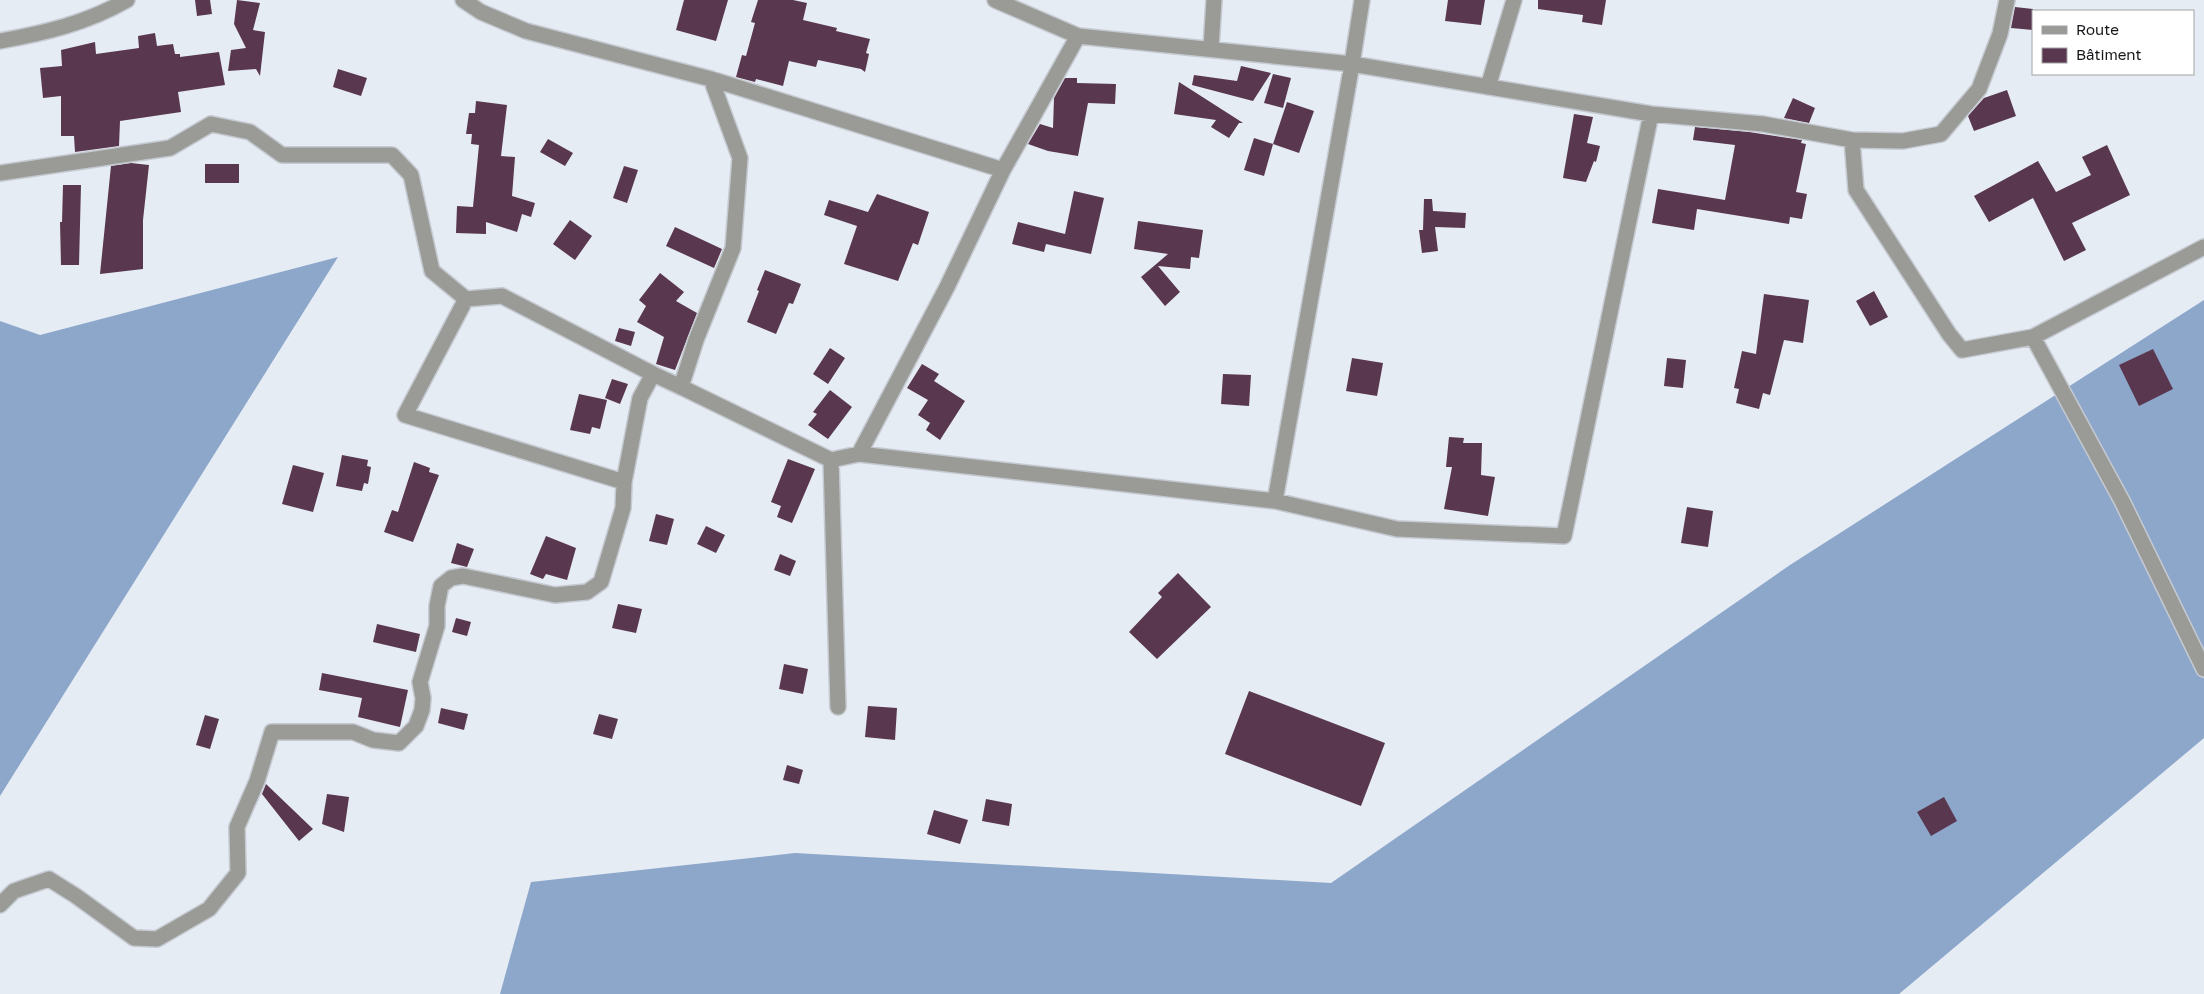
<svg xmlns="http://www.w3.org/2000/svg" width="2204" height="994" font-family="'Golos Text',sans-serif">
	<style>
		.forest { fill: #8da7cb }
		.building { fill: #59374e }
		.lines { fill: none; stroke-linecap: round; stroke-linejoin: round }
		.street-casing { stroke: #c5cad1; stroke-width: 18 }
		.street { stroke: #9a9b97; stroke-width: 15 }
	</style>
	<rect width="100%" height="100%" fill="#e6ecf4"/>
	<path class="forest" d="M338 257 0 796V321L40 335Z
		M2204 300V738L1899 994H500L531 882 795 853 1331 883 1790 565Z"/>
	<path class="building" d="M195 0H210L212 14 197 16Z
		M237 0 260 3 253 30 265 32 260 76 256 69 228 71 231 50 246 48 234 24Z
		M684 0H728L716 41 676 30Z
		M758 0H793L807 3 803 20 837 28 836 31 870 39 866 53 869 54 865 72 861 69 818 60 816 67 789 61 783 86 756 79 755 82 736 77 742 55 746 56 755 23 751 22Z
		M1448 0H1485L1481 25 1445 21Z
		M1538 0H1606L1602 25 1582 22 1583 15 1538 9Z
		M2015 7 2033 9V30L2011 28Z
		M155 33 157 46 173 44 175 54H180V57L219 52 225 85 178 92 181 112 120 121 119 146 75 152 74 136H61V96L43 98 40 68 62 66 61 50 95 42 96 54 139 48 138 36Z
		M1241 66 1271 73 1253 101 1192 85 1194 75 1237 81Z
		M338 69 367 78 361 96 333 87Z
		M1273 74 1291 78 1283 108 1264 103Z
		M1065 78H1077V83L1116 84 1115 104 1088 103 1078 156 1048 151 1028 144 1040 124 1053 128 1054 98Z
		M1179 82 1240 121 1243 123H1239L1229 138 1211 127 1216 120 1174 114Z
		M2007 90 2016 116 1974 131 1968 116 1984 98Z
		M1793 98 1815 108 1809 123 1784 118Z
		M476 101 507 105 501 156 515 157 512 196 535 203 531 217 522 214 517 232 486 222V234L456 233 457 206 473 207 479 145 471 144 472 134H466L469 113H475Z
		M1287 102 1314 111 1299 153 1273 144 1264 176 1244 170 1254 138 1273 144Z
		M1574 114 1593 117 1587 143 1600 146 1596 162 1594 161 1586 182 1563 178Z
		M1695 127 1749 132 1802 140 1801 143 1806 144 1796 192 1807 194 1802 219 1790 217 1789 224 1697 209 1694 230 1652 223 1658 189 1725 200 1735 145 1693 140Z
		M548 139 573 153 565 166 540 152Z
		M2107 145 2130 195 2072 223 2086 250 2064 261 2033 198 1989 222 1974 196 2038 161 2056 192 2091 175 2082 157Z
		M131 163 149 165 143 220V269L100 274 111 166Z
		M205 164H239V183H205Z
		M624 166 638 170 627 203 613 198Z
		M63 185H81L79 265H61L60 222H62Z
		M1074 191 1104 198 1091 254 1046 244 1044 252 1012 244 1018 222 1065 234Z
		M877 194 929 212 918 245 913 243 898 281 844 264 857 226 824 215 829 200 868 212Z
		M1424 199H1432L1433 211 1466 213 1465 228 1435 227 1438 251 1422 253 1419 230H1423Z
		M570 220 592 236 575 260 553 244Z
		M1138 221 1203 230 1199 258 1191 257 1190 269 1158 266 1180 292 1165 306 1141 277 1168 254 1134 249Z
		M675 227 722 249 714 268 666 246Z
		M765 270 801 284 793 304 789 303 776 334 747 322 759 291 757 290Z
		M660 273 684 292 676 301 697 313 675 370 656 364 664 337 637 322 646 306 639 300Z
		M1874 291 1888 317 1870 326 1856 301Z
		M1764 294 1809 300 1803 343 1784 340 1770 395 1763 393 1759 409 1736 403 1739 389 1734 388 1742 351 1756 354Z
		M619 328 635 332 631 346 615 341Z
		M830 348 845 358 828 384 813 374Z
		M2153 349 2173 389 2139 406 2119 365Z
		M1352 358 1383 363 1377 396 1346 391Z
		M1667 358 1686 360 1683 388 1664 386Z
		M922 364 939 374 934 381 965 401 940 440 926 430 930 423 918 415 928 400 907 388Z
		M1223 374 1251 375 1249 406 1221 404Z
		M612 379 628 384 620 404 605 398Z
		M830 390 852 407 828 439 808 425 817 414 813 412Z
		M579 394 607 400 600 429 592 427 590 434 570 430Z
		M1449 437 1464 438 1463 443H1482L1481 475 1495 477 1488 516 1444 509 1452 467H1446Z
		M342 455 368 460 367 466 371 467 368 484 364 483 362 491 336 486Z
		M788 459 815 469 792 523 777 517 781 506 771 502Z
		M414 462 430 468 429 472 439 475 413 542 384 532 392 510 398 512Z
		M293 465 324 473 313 512 282 504Z
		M1687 507 1713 511 1708 547 1681 543Z
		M656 514 674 519 667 545 649 541Z
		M706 526 725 535 716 553 697 544Z
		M546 536 576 548 567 580 546 574 543 579 530 574Z
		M457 543 474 549 467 567 451 563Z
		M780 554 796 561 790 576 774 570Z
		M1178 573 1211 607 1157 659 1129 632 1162 597 1158 593Z
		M618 604 642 609 636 633 612 628Z
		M456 618 471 622 467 636 452 632Z
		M377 624 420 634 416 652 373 642Z
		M784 664 808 669 803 694 779 689Z
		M322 673 408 690 400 727 358 717 362 698 319 690Z
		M1249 691 1385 743 1361 806 1225 754Z
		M868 706 897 708 895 740 865 737Z
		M441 708 468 714 464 730 438 723Z
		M599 714 618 719 612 739 593 734Z
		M205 715 219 719 210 749 196 745Z
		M787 765 803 770 799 784 783 780Z
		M266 784 313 829 299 841 262 794Z
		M327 794 349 797 344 832 322 824Z
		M1944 797 1957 821 1931 836 1917 812Z
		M986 799 1012 804 1009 826 982 821Z
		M934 810 968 820 960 844 927 834Z"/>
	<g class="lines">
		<g class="street-casing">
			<path id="street" d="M995 0 1078 36 1352 64 1651 114 1763 124 1852 140 1856 190 1949 334 1962 350 2033 337 2204 247
				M0 41C45 33 87 23 127 0
				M1211 48 1214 0
				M711 79 1003 170 1078 36
				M1488 87 1514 0
				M1852 140 1903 141 1941 134 1979 89 2000 34 2007 0
				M0 173 170 148 211 124 250 132 282 155H392L411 175 432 271 466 299 502 296 653 374
				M466 299 405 415 624 482
				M2033 337 2122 501 2204 669
				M681 387 831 460 859 454 947 287 1003 170
				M859 454 1275 501 1397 529 1564 536 1651 114
				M831 460 838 707
				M1275 501 1352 64 1362 0
				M0 905 14 891 49 879 76 896 134 938 157 939 209 909 238 873 237 827 257 781 272 732H353L373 740 399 743 416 726 422 710 423 698 420 682 437 626V606L441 586 451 578 463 576 555 595 587 592 601 582 623 508 624 482 640 398 653 374 681 387 696 340 733 248 740 158 711 79 526 31 481 12 463 0"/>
		</g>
		<use href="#street" class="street"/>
	</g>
	<rect x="2032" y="10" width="162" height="65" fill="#ffffff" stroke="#a1a2a3"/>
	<rect x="2042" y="26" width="25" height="8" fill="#9a9b97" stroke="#a1a2a3"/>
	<text x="2076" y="35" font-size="15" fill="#15171a">Route</text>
	<rect x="2042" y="48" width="25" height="15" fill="#59374e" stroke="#a1a2a3"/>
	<text x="2076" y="60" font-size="15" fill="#15171a">Bâtiment</text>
</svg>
